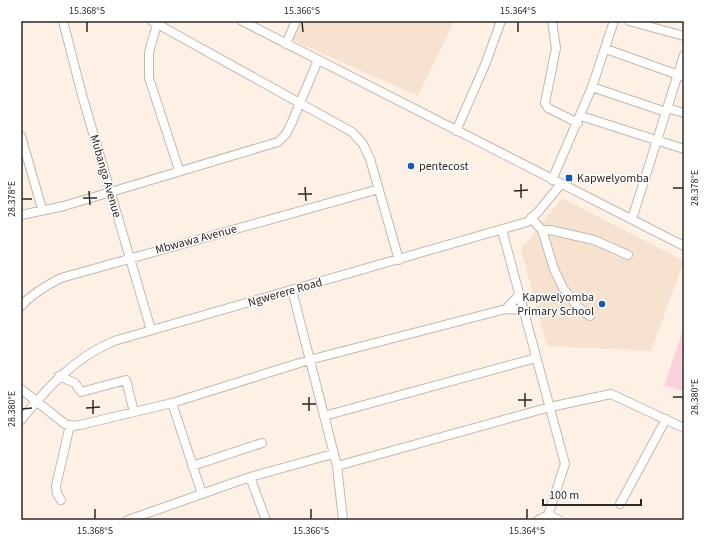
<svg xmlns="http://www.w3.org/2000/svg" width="705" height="541" viewBox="0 0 705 541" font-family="'Source Sans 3',sans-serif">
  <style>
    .built { fill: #f7e2d0 }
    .green { fill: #f8d3de }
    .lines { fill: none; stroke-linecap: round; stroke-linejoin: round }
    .minor-casing { stroke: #c5b7ab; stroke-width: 10 }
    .minor { stroke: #fff; stroke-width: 8 }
    .ticks { fill: none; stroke: #2e2823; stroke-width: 1.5 }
    .poi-dot { fill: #0d5ac4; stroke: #fff; stroke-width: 1.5 }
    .labels { text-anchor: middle; stroke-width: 3; stroke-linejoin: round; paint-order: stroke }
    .poi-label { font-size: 12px; fill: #2e2823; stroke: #fff; text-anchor: start }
    .street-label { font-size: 12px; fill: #2e2823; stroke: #fff }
    .neatline { fill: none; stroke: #2e2823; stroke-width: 1.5 }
    .ticks-label { font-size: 10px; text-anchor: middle; fill: #2e2823 }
  </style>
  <rect width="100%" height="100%" fill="#fdf1e6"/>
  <path class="built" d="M298,21H454L418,96L290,39Z
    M562,198L684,261L651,351L547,346L521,249Z"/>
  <path class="green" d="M684,327V391L664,386Z"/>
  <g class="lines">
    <g class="minor-casing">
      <path id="minor" d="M63,21L82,95L151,330
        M152,21L352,132L363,144L370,159L399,260
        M242,21L684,246
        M552,21L556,48L545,103L548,108L578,123
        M629,21L684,36
        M157,24L149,52V78L179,170
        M286,44L296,21
        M606,49L684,77
        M592,87L666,112
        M667,108L684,113
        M581,116L684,149
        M456,131L485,65L501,21
        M21,136L42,209
        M552,180L592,87L614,21
        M21,215L64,206L278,142L286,134L292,122L318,60
        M531,218L542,230L554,269L563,288L578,307L590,316
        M632,219L684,55
        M502,230L565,464L548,515L538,520
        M542,230H550L594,240L628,255
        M292,290L337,466L550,407L611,394L684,428
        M21,306C32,294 47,285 61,278L379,189
        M506,309L519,295
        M59,376L75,383L81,392L126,380L134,412
        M21,389L65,424L72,426L80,425L172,403L309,360L506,309L523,310
        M172,403L202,494
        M324,416L536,358
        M21,420C48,387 74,358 114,341L527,222L538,212L561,184
        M192,466L262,443
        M337,466L343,520
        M250,477L266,520
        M61,500L57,494L56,486L70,425
        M620,504L666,419
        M548,515L559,520
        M128,520L250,477L333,454"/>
    </g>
    <use href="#minor" class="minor"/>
  </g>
  <path class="ticks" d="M87,22V32M302,22L303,32M518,22V32M521,184V198M305,187L306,201M673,188H683M89,191L90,205M514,191L528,190M298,194H312M83,198H97M22,199H32M525,393V407M309,397V411M673,397H683M93,400V414M518,400H532M302,404H316M86,408L100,407M22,409L32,408M95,509V519M311,509V519M527,509V519"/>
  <g class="poi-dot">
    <circle cx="411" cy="166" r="4"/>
    <rect x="565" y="174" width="8" height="8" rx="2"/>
    <circle cx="602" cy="304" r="4"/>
  </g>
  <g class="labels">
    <g class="poi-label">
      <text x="419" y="170">pentecost</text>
      <text x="577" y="182">Kapwelyomba</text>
      <text x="594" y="301" text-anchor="end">Kapwelyomba<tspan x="594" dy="14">Primary School</tspan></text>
    </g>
    <g class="street-label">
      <text transform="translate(106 176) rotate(74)" y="4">Mubanga Avenue</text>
      <text transform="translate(196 239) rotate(-15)" y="4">Mbwawa Avenue</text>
      <text transform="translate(285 292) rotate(-16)" y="4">Ngwerere Road</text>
    </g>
  </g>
  <rect width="705" height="541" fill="none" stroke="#ffffff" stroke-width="44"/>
  <path d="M543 499v6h98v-6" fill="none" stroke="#2e2823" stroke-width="2"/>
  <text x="549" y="499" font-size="12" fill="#2e2823" stroke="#ffffff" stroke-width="3" paint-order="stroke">100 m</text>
  <rect x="22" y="22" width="661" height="497" class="neatline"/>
  <g class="ticks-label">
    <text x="87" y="14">15.368°S</text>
    <text x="302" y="14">15.366°S</text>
    <text x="518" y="14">15.364°S</text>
    <text transform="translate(694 188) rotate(-90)" y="4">28.378°E</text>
    <text transform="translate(11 199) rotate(-90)" y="4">28.378°E</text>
    <text transform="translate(694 397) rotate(-90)" y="4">28.380°E</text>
    <text transform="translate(11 409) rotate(-90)" y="4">28.380°E</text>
    <text x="95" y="534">15.368°S</text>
    <text x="311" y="534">15.366°S</text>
    <text x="527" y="534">15.364°S</text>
  </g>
</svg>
